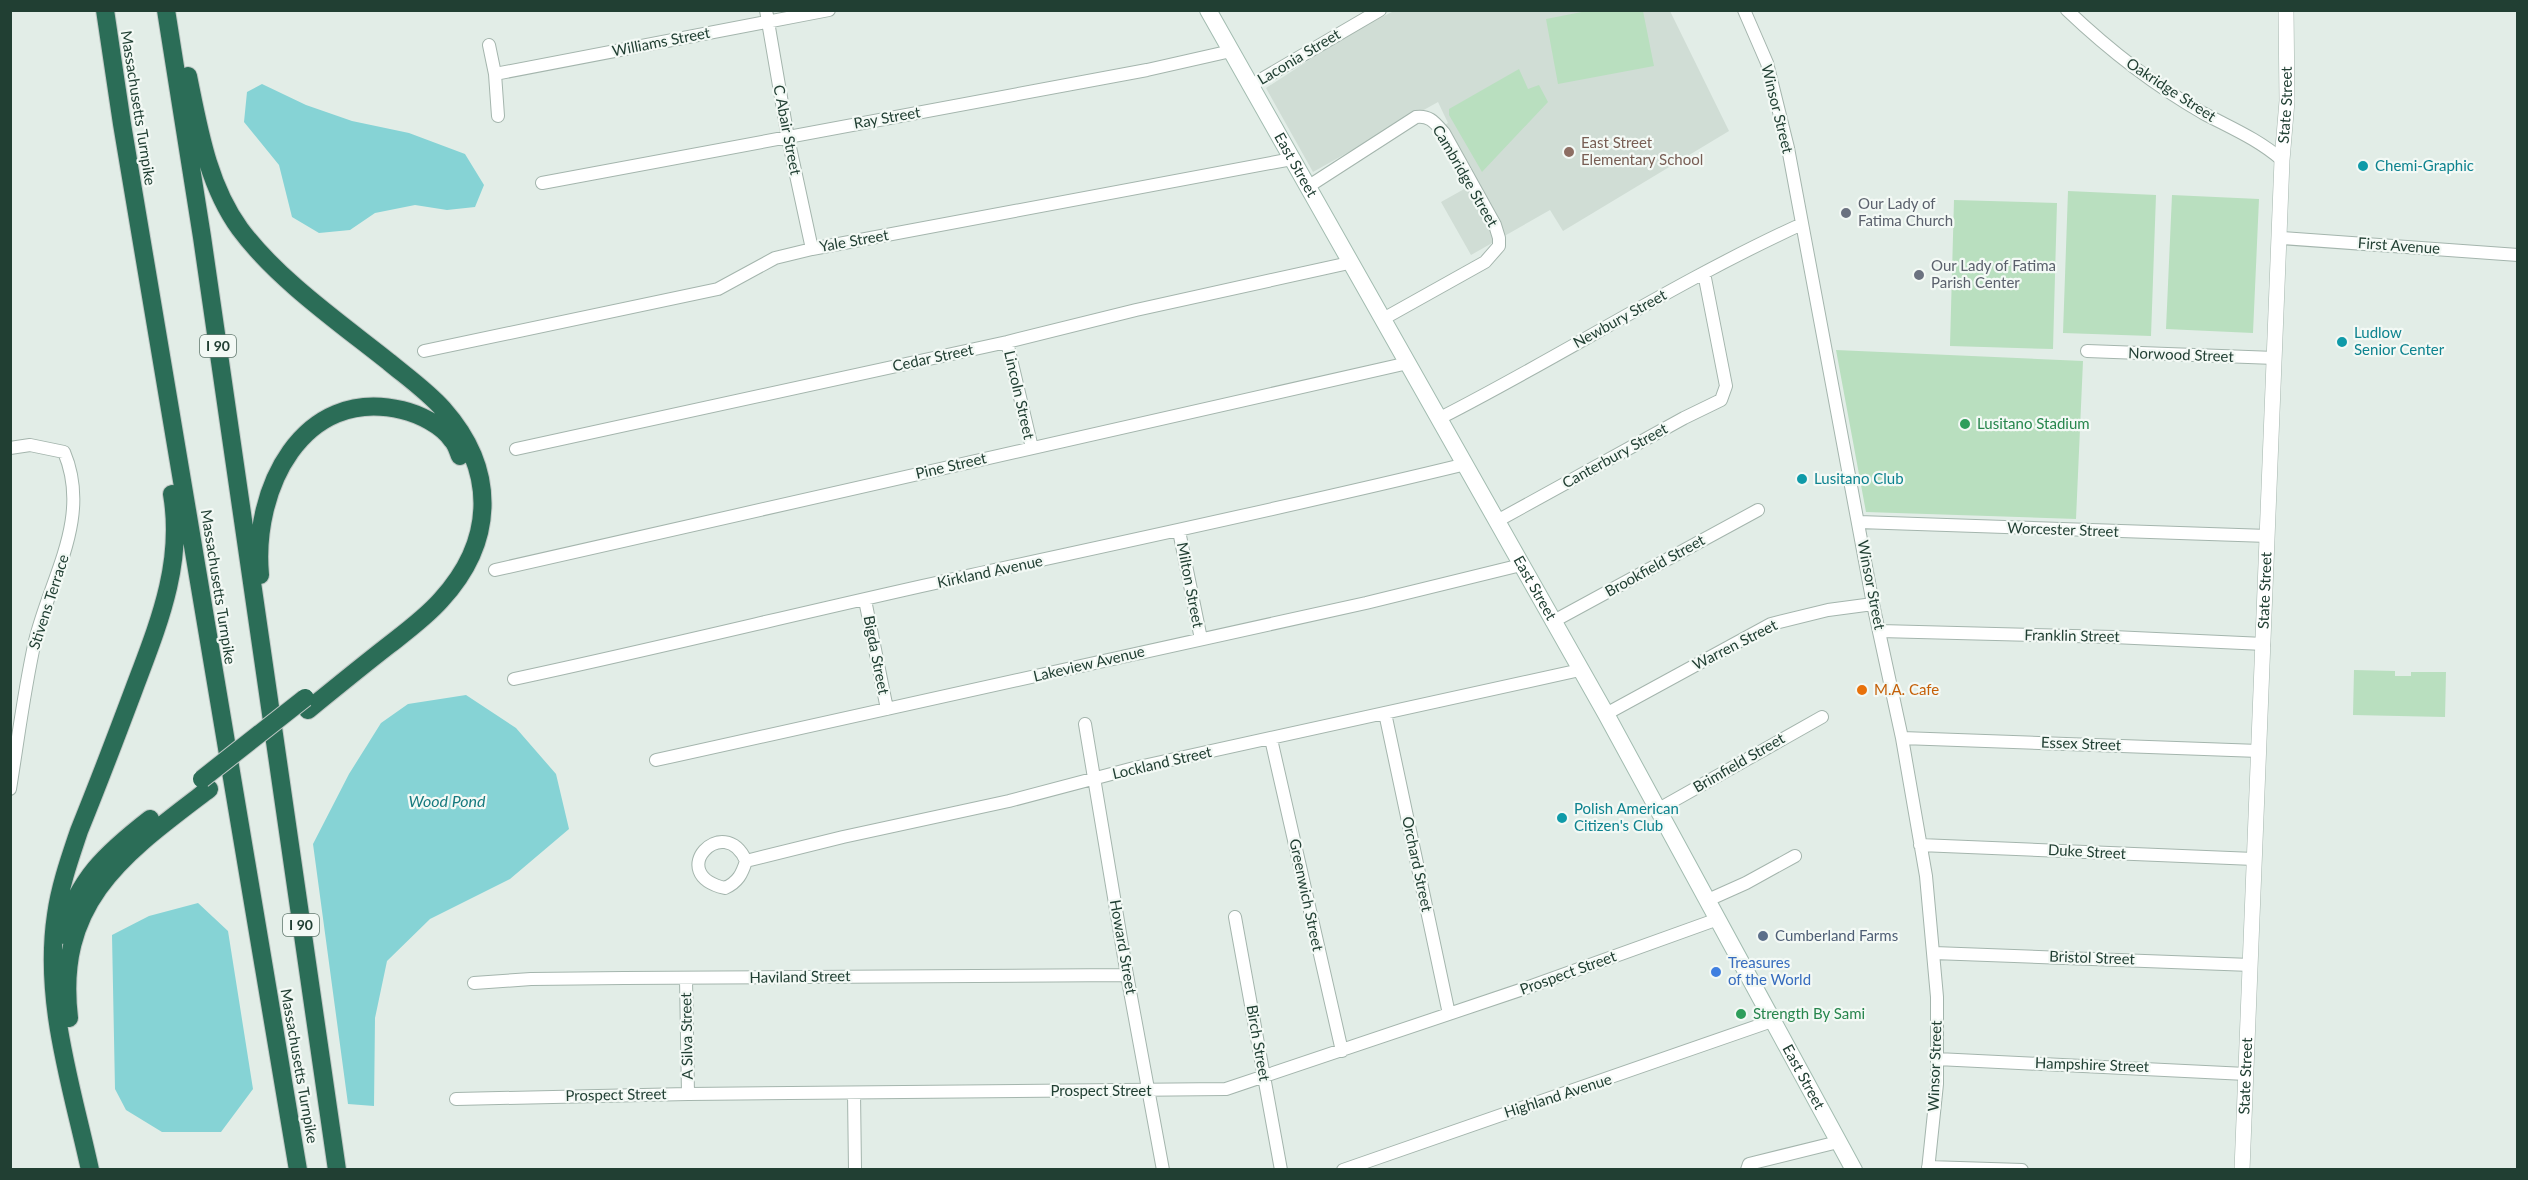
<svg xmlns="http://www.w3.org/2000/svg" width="2528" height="1180" viewBox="0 0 2528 1180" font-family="Lato,sans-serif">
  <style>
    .built { fill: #d0ddd5 }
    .green { fill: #b9dfbf }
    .water { fill: #86d3d5 }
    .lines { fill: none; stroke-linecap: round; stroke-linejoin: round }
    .minor-casing { stroke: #a4b5ad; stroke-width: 14 }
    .tertiary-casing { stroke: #a4b5ad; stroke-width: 16 }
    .secondary-casing { stroke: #a2bcb0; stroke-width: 18 }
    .motorway-casing { stroke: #c1c9c6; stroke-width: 20 }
    .minor { stroke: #fff; stroke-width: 12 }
    .tertiary { stroke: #fff; stroke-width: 15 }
    .secondary { stroke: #fff; stroke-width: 16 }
    .motorway { stroke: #2b6d57; stroke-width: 18 }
    .motorway-bridge-casing { stroke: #c1c9c6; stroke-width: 20; stroke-linecap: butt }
    .motorway-bridge { stroke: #2b6d57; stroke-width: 18 }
    .education-dot { fill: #8d6e63; stroke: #f3f9f5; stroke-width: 2 }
    .culture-dot { fill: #0f9aa8; stroke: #f3f9f5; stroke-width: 2 }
    .worship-dot { fill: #6b7280; stroke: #f3f9f5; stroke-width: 2 }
    .leisure-dot { fill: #2e9e5b; stroke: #f3f9f5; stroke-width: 2 }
    .food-dot { fill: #e8710a; stroke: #f3f9f5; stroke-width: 2 }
    .service-dot { fill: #5c6f8a; stroke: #f3f9f5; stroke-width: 2 }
    .shop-dot { fill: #3f7fe0; stroke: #f3f9f5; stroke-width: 2 }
    .labels { text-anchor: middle; stroke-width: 4.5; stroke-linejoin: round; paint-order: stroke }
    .shield { fill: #f3f9f5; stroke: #60776d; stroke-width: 1.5 }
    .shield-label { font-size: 14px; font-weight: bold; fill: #213f33 }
    .street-label { font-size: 15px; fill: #213f33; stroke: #f3f9f5 }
    .education-label { font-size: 15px; fill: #785e54; stroke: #f3f9f5; text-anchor: start }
    .culture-label { font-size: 15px; fill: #0d838f; stroke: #f3f9f5; text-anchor: start }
    .worship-label { font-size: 15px; fill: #5b616d; stroke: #f3f9f5; text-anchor: start }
    .leisure-label { font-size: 15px; fill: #27864d; stroke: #f3f9f5; text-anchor: start }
    .food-label { font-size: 15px; fill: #c56008; stroke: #f3f9f5; text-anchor: start }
    .service-label { font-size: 15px; fill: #4e5e75; stroke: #f3f9f5; text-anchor: start }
    .shop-label { font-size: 15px; fill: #366cbe; stroke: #f3f9f5; text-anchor: start }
    .water-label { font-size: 16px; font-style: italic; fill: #177a7f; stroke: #f3f9f5 }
  </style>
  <rect width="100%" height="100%" fill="#e2ede7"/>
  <path class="built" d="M1394,11H1670L1729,131L1563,231L1550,210L1471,255L1441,202L1466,188L1433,132L1448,123L1438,102L1313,172L1266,88L1352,32Z"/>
  <path class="green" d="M1592,10L1643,11L1654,66L1558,84L1546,19Z
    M1519,69L1528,89L1539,85L1548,102L1482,172L1449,115V109Z
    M2068,191L2156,195L2151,336L2063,333Z
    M2172,195L2259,199L2253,333L2166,329Z
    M1954,200L2057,203L2053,349L1950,346Z
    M1836,350L2083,361L2076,519L1866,512Z
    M2354,670L2395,671V676H2411V672H2446L2445,717L2353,715Z"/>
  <path class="water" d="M262,84L306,105L352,121L409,133L465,154L484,185L475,207L447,210L415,205L375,213L350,230L319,233L292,217L279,165L244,122L247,92Z
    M466,695L516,728L556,774L569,829L510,879L430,919L387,961L375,1018L374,1106L348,1104L313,844L349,774L381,723L408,704Z
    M198,903L228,931L253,1089L221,1132H162L126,1110L115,1089L112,935L149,916Z"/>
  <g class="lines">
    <g class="minor-casing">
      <path id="minor" d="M766,10L788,138L812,249
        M1744,10L1767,63L1788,148L1873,604L1902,738L1926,876L1937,997V1084L1928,1170
        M2067,10C2108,49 2154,85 2203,113C2231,128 2258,139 2282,160
        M489,45L495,74L498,116
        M495,74L829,10
        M1250,86L1380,10
        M542,183L1147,70L1231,51
        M1309,186L1416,117C1430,115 1435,123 1444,133L1495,225L1499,238V246L1485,262L1383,319
        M2281,238L2518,255
        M1007,342L1032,448
        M424,351L718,289L775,258L812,249L1292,159
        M2087,351L2275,358
        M1440,418C1562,356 1677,281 1802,224
        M10,448L30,445L64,452C92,518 50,578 35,641C24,690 18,740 10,789
        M516,449L1007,342L1136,310L1349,263
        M1497,521L1684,418L1721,400L1726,386L1704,273
        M1859,522L2268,536
        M1179,531L1201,639
        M495,570L1408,363
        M865,600L887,709
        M1552,622L1758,510
        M1880,631L2113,637L2264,644
        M514,679C659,648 804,612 949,580C1122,542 1294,506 1466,464
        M1385,713L1449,1014
        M1606,714L1771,624L1828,610L1873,604
        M1085,724L1127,975L1163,1170
        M1902,738L2259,751
        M1271,739L1342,1051
        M656,760L1366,603L1521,565
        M1657,810L1822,717
        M1920,845L2254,859
        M746,861C742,874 738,882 725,888C664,874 724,811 746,861L843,837L1009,801L1134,768L1580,670
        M1708,900L1746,883L1795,856
        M1235,917L1281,1170
        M1934,953L2251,965
        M686,979L688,1094
        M474,983L531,979L624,978L1127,975
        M1937,1059L2246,1074
        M854,1093L855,1170
        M456,1099L688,1094L1226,1089L1529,987L1718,919
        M1928,1167L2022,1170
        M1343,1170L1772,1021
        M1747,1170L1749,1164L1757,1162L1838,1142"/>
    </g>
    <g class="tertiary-casing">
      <g id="tertiary">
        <path id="s1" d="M2242,1170L2282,160L2287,101L2286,10"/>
      </g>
    </g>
    <g class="secondary-casing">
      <g id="secondary">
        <path id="s2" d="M1208,10L1606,714L1854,1170"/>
      </g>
    </g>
    <g class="motorway-casing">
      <path id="motorway" d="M105,10L122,124L298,1170
        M166,10L202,237L337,1170
        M188,76C199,130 208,185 240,229C277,279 340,323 389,362C407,377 427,391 443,409C497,470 495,541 441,600C426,617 407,631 389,645C362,666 335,688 308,710
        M260,575C252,490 302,386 402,410C419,414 442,425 452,440C456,444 458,451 460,456
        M61,935C79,878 105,854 150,819
        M69,1018C55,900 125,853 209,789
        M90,1170C72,1087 43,1001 56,915C60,886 70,858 79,831C98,784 116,737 134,689C158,625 184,564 172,494"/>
    </g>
    <use href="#minor" class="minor"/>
    <use href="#tertiary" class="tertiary"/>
    <use href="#secondary" class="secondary"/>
    <use href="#motorway" class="motorway"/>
    <g class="motorway-bridge-casing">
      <path id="motorway-bridge" d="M202,779L305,698"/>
    </g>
    <use href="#motorway-bridge" class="motorway-bridge"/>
  </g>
  <circle class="education-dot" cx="1569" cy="152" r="6"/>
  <g class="culture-dot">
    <circle cx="2363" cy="166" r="6"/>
    <circle cx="2342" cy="342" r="6"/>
    <circle cx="1802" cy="479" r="6"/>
    <circle cx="1562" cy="818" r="6"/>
  </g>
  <g class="worship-dot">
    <circle cx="1846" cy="213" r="6"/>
    <circle cx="1919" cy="275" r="6"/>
  </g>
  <g class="leisure-dot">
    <circle cx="1965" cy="424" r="6"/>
    <circle cx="1741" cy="1014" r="6"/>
  </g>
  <circle class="food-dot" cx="1862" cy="690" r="6"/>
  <circle class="service-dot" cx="1763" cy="936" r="6"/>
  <circle class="shop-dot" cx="1716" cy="972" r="6"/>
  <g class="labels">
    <g class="shield">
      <rect x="200" y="335" width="36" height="22" rx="4.5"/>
      <rect x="283" y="914" width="36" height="22" rx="4.5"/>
    </g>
    <g class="shield-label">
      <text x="218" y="351">I 90</text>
      <text x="301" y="930">I 90</text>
    </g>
    <g class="street-label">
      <text transform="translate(661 42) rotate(-11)" y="5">Williams Street</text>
      <text transform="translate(1299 57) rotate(-31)" y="5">Laconia Street</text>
      <text transform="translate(2171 90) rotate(33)" y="5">Oakridge Street</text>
      <text dy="5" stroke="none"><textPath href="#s1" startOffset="1066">State Street</textPath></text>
      <text transform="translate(138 108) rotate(81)" y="5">Massachusetts Turnpike</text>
      <text transform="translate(1777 109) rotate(76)" y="5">Winsor Street</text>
      <text transform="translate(887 118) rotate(-10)" y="5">Ray Street</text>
      <text transform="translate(787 130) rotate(79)" y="5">C Abair Street</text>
      <text dy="5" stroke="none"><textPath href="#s2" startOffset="178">East Street</textPath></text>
      <text transform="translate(1465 176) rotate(60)" y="5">Cambridge Street</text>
      <text transform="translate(854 241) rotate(-10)" y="5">Yale Street</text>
      <text transform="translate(2399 246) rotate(4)" y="5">First Avenue</text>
      <text transform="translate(1620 319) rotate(-29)" y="5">Newbury Street</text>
      <text transform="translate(2181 355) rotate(2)" y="5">Norwood Street</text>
      <text transform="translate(933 358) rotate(-12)" y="5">Cedar Street</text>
      <text transform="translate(1019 395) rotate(77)" y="5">Lincoln Street</text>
      <text transform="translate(1615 456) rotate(-29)" y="5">Canterbury Street</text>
      <text transform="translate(951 466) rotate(-13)" y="5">Pine Street</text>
      <text transform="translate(2063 530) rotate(2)" y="5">Worcester Street</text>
      <text transform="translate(1655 566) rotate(-29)" y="5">Brookfield Street</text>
      <text transform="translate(990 572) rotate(-12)" y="5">Kirkland Avenue</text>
      <text transform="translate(1190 585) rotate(79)" y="5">Milton Street</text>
      <text transform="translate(1871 585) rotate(79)" y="5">Winsor Street</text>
      <text transform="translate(218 587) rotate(81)" y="5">Massachusetts Turnpike</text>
      <text dy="5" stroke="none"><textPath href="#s2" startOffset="664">East Street</textPath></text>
      <text dy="5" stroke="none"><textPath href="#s1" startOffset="580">State Street</textPath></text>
      <text transform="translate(49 602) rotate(-72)" y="5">Stivens Terrace</text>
      <text transform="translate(2072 636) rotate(1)" y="5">Franklin Street</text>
      <text transform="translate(1735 645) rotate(-27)" y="5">Warren Street</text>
      <text transform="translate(876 655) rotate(79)" y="5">Bigda Street</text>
      <text transform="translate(1089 664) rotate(-13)" y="5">Lakeview Avenue</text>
      <text transform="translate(2081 744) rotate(2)" y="5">Essex Street</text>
      <text transform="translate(1162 763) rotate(-13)" y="5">Lockland Street</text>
      <text transform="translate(1739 763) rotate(-30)" y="5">Brimfield Street</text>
      <text transform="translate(2087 852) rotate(3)" y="5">Duke Street</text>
      <text transform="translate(1417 864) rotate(78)" y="5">Orchard Street</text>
      <text transform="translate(1306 895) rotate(78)" y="5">Greenwich Street</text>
      <text transform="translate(1123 947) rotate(80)" y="5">Howard Street</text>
      <text transform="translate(2092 958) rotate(2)" y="5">Bristol Street</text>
      <text transform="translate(1568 973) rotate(-20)" y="5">Prospect Street</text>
      <text transform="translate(800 977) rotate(-1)" y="5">Haviland Street</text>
      <text transform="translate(687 1036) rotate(-91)" y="5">A Silva Street</text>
      <text transform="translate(1258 1043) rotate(80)" y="5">Birch Street</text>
      <text transform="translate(2092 1065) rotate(2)" y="5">Hampshire Street</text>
      <text transform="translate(299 1066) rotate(80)" y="5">Massachusetts Turnpike</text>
      <text transform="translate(1935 1066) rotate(-88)" y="5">Winsor Street</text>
      <text dy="5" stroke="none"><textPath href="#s1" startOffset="94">State Street</textPath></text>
      <text dy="5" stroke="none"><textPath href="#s2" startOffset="1222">East Street</textPath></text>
      <text x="1101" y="1096">Prospect Street</text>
      <text transform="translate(616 1095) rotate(-1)" y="5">Prospect Street</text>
      <text transform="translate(1558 1096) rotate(-18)" y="5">Highland Avenue</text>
    </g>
    <g class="education-label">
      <text x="1581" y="148">East Street<tspan x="1581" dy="17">Elementary School</tspan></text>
    </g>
    <g class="culture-label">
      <text x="2375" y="171">Chemi-Graphic</text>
      <text x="2354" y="338">Ludlow<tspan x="2354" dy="17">Senior Center</tspan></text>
      <text x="1814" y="484">Lusitano Club</text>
      <text x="1574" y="814">Polish American<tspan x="1574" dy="17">Citizen's Club</tspan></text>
    </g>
    <g class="worship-label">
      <text x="1858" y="209">Our Lady of<tspan x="1858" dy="17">Fatima Church</tspan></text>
      <text x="1931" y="271">Our Lady of Fatima<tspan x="1931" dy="17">Parish Center</tspan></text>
    </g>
    <g class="leisure-label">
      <text x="1977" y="429">Lusitano Stadium</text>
      <text x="1753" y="1019">Strength By Sami</text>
    </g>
    <g class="food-label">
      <text x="1874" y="695">M.A. Cafe</text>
    </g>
    <g class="service-label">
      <text x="1775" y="941">Cumberland Farms</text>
    </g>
    <g class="shop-label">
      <text x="1728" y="968">Treasures<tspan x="1728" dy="17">of the World</tspan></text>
    </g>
    <g class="water-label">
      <text x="447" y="807">Wood Pond</text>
    </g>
  </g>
  <rect width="2528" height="1180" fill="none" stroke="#213f33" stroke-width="24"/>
</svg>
